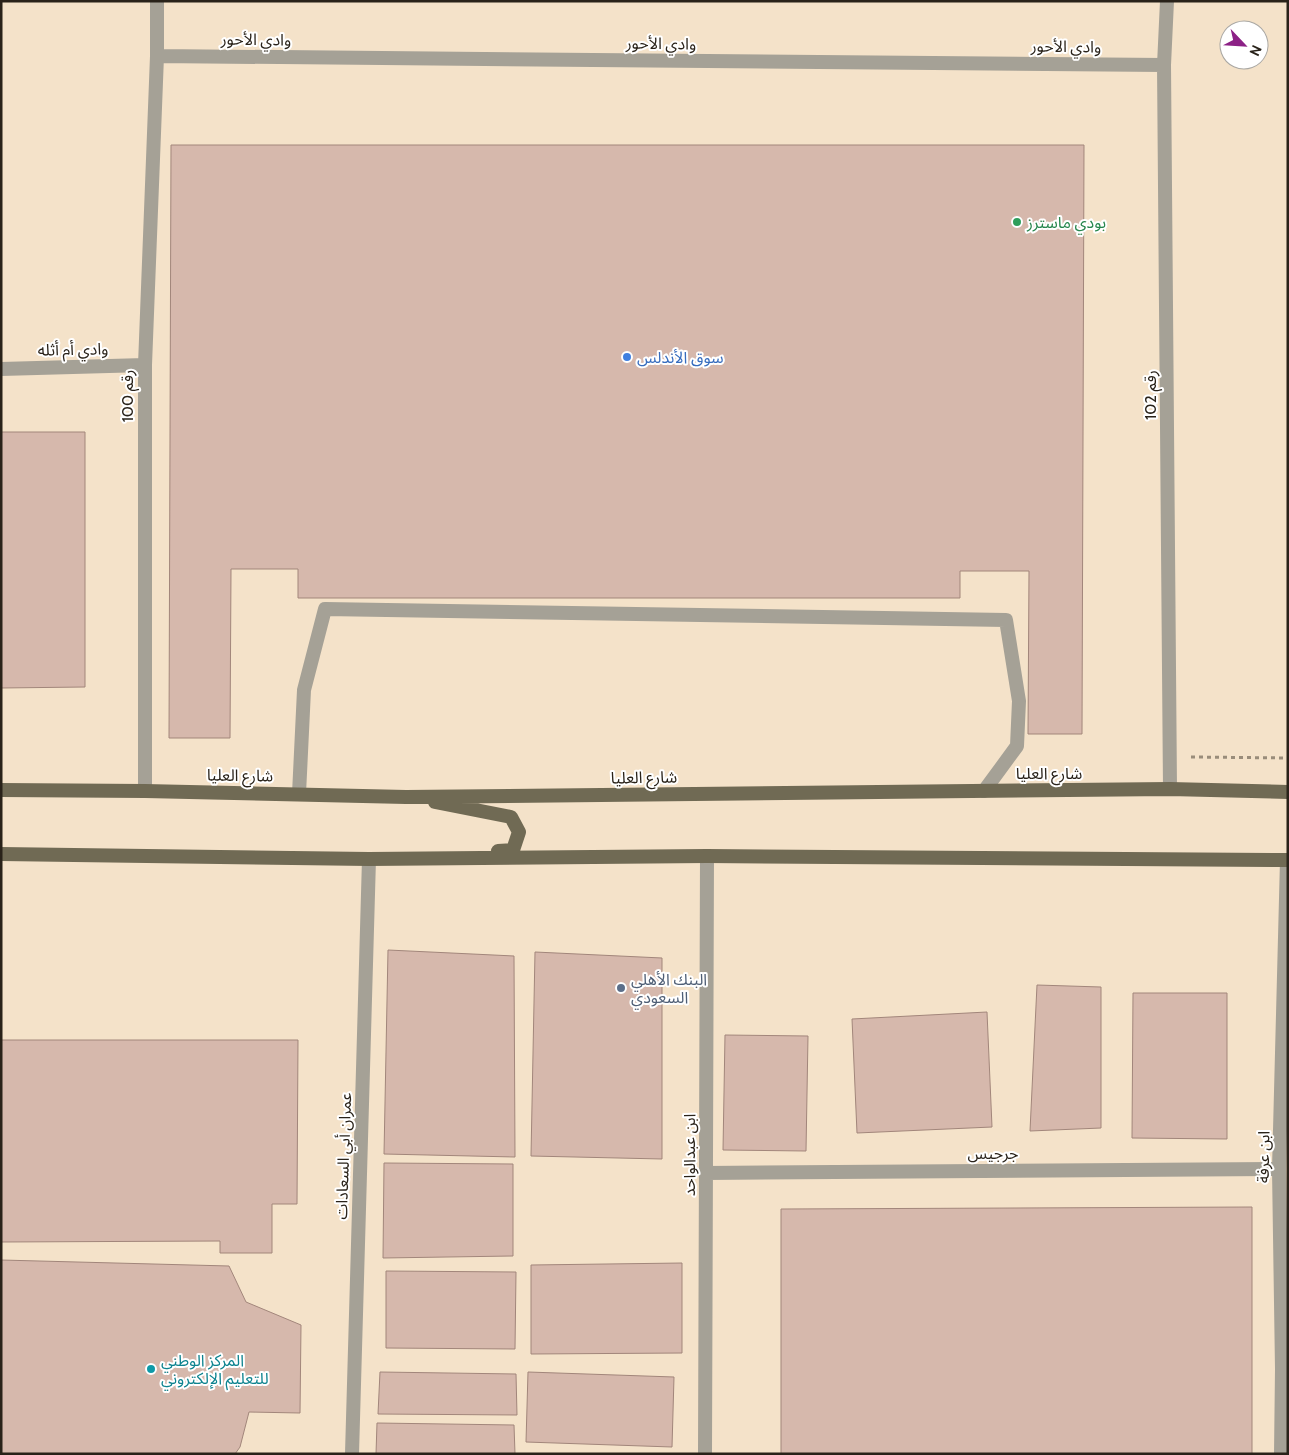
<svg xmlns="http://www.w3.org/2000/svg" width="1289" height="1455" viewBox="0 0 1289 1455" font-family="Cabin,'Noto Sans Arabic',sans-serif">
  <style>
    .building { fill: #d6b8ac; stroke: #a2867b }
    .lines { fill: none; stroke-linecap: round; stroke-linejoin: round }
    .path { stroke: #998c7a; stroke-width: 3; stroke-dasharray: 4 4; stroke-linecap: butt }
    .service { stroke: #a5a196; stroke-width: 14 }
    .minor { stroke: #a5a196; stroke-width: 14 }
    .primary { stroke: #706a54; stroke-width: 14 }
    .leisure-dot { fill: #2e9e5b; stroke: #fff; stroke-width: 2 }
    .shop-dot { fill: #3f7fe0; stroke: #fff; stroke-width: 2 }
    .service-dot { fill: #5c6f8a; stroke: #fff; stroke-width: 2 }
    .culture-dot { fill: #0f9aa8; stroke: #fff; stroke-width: 2 }
    .labels { text-anchor: middle; stroke-width: 4; stroke-linejoin: round; paint-order: stroke }
    .street-label { font-size: 16px; fill: #292219; stroke: #fff }
    .leisure-label { font-size: 16px; fill: #27864d; stroke: #fff; text-anchor: start }
    .shop-label { font-size: 16px; fill: #366cbe; stroke: #fff; text-anchor: start }
    .service-label { font-size: 16px; fill: #4e5e75; stroke: #fff; text-anchor: start }
    .culture-label { font-size: 16px; fill: #0d838f; stroke: #fff; text-anchor: start }
  </style>
  <rect width="100%" height="100%" fill="#f4e2c9"/>
  <path class="building" d="M171,145H1084L1082,734H1028L1029,571H960V598H298V569H231L230,738H169Z
    M1,432H85V687L1,688Z
    M388,950L514,956L515,1157L384,1154Z
    M535,952L662,958V1159L531,1156Z
    M1037,985L1101,987V1128L1030,1131Z
    M1133,993H1227V1139L1132,1138Z
    M987,1012L992,1127L857,1133L852,1019Z
    M725,1035L808,1036L806,1151L723,1150Z
    M1,1040H298L297,1204H272V1253H220V1241L1,1242Z
    M384,1163L513,1164V1256L383,1258Z
    M1252,1207V1454H781V1209Z
    M1,1260L229,1266L246,1302L301,1325L300,1413L249,1412L240,1447L235,1454H1Z
    M682,1263V1353L531,1354V1265Z
    M386,1271L516,1272L515,1349L386,1348Z
    M380,1372L516,1374L517,1415L378,1414Z
    M528,1372L674,1377L672,1447L526,1442Z
    M377,1423L514,1425L515,1454H376Z"/>
  <g class="lines">
    <path class="path" d="M1191,757L1288,758"/>
    <path class="service" d="M299,794L304,690L325,609L1006,620L1019,701L1017,746L984,791"/>
    <path class="minor" d="M1167,1L1164,65L1170,789
      M157,56L1164,65
      M1,369L145,365
      M145,791V365L157,56V1
      M706,1173L1279,1169
      M352,1454L369,859
      M705,1454L707,856
      M1281,1454L1282,1369L1279,1169L1287,860"/>
    <path class="primary" d="M1,790L145,791L406,797L1170,789L1288,792
      M435,802L511,817L519,832L513,850L498,851
      M1,854L369,859L707,856L1288,860"/>
  </g>
  <circle class="leisure-dot" cx="1017" cy="222" r="5"/>
  <circle class="shop-dot" cx="627" cy="357" r="5"/>
  <circle class="service-dot" cx="621" cy="988" r="5"/>
  <circle class="culture-dot" cx="151" cy="1369" r="5"/>
  <g class="labels">
    <g class="street-label">
      <text transform="translate(256 39) rotate(1)" y="6">وادي الأحور</text>
      <text transform="translate(661 43) rotate(1)" y="6">وادي الأحور</text>
      <text transform="translate(1066 46) rotate(1)" y="6">وادي الأحور</text>
      <text transform="translate(73 349) rotate(-1)" y="6">وادي أم أثله</text>
      <text transform="translate(1150 395) rotate(-90)" y="6">رقم 102</text>
      <text transform="translate(127 396) rotate(-90)" y="6">رقم 100</text>
      <text x="1049" y="779">شارع العليا</text>
      <text transform="translate(240 775) rotate(1)" y="6">شارع العليا</text>
      <text transform="translate(644 777) rotate(-1)" y="6">شارع العليا</text>
      <text x="993" y="1159">جرجيس</text>
      <text transform="translate(689 1155) rotate(-90)" y="6">ابن عبدالواحد</text>
      <text transform="translate(343 1156) rotate(-88)" y="6">عمران أبي السعادات</text>
      <text transform="translate(1263 1157) rotate(-89)" y="6">ابن عرفة</text>
    </g>
    <g class="leisure-label">
      <text x="1027" y="228">بودي ماسترز</text>
    </g>
    <g class="shop-label">
      <text x="637" y="363">سوق الأندلس</text>
    </g>
    <g class="service-label">
      <text x="631" y="985">البنك الأهلي<tspan x="631" dy="18">السعودي</tspan></text>
    </g>
    <g class="culture-label">
      <text x="161" y="1366">المركز الوطني<tspan x="161" dy="18">للتعليم الإلكتروني</tspan></text>
    </g>
  </g>
  <rect width="1289" height="1455" fill="none" stroke="#292219" stroke-width="5"/>
  <g transform="translate(1244 45) rotate(115)"><circle r="24" fill="#ffffff" stroke="#a9a7a3"/>
  <path d="M0-4L9 19L0 12L-9 19Z" fill="#8c2186"/>
  <text y="-8" font-size="14" font-weight="bold" text-anchor="middle" fill="#292219">N</text>
  </g>
</svg>
